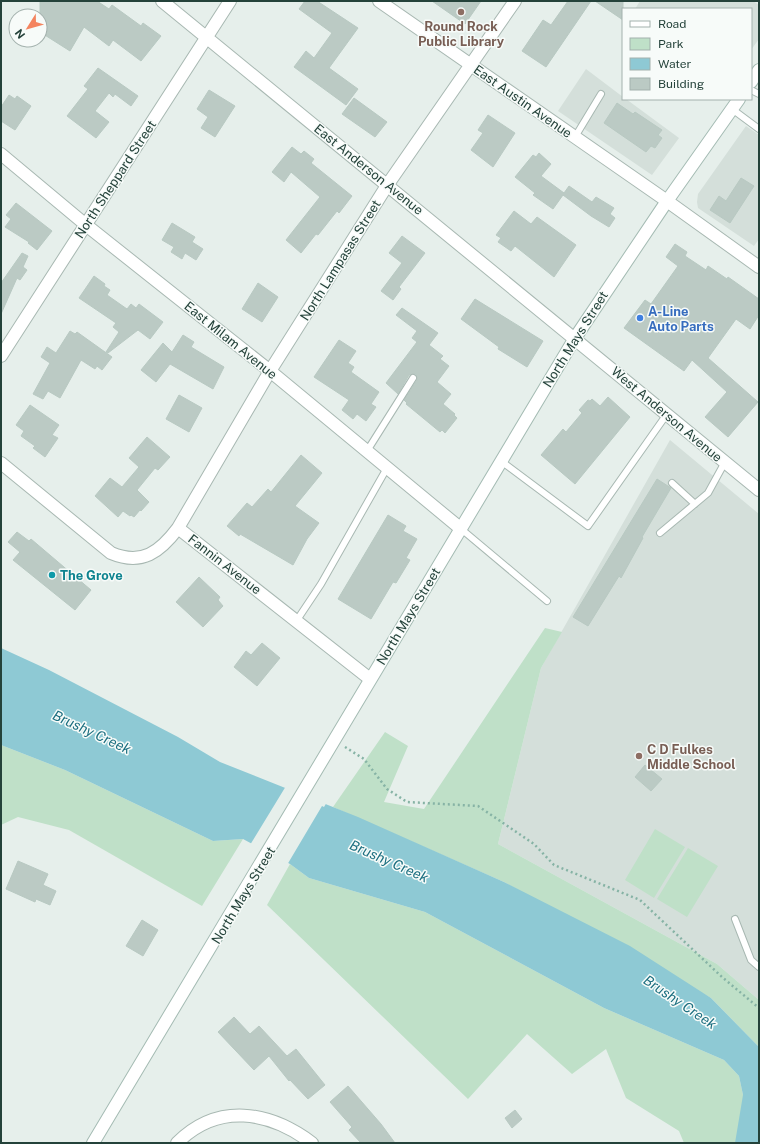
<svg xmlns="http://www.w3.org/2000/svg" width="760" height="1144" viewBox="0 0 760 1144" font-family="'Public Sans',sans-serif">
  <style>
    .built { fill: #d4dfda }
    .green { fill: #bfe0c8 }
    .water { fill: #8ec9d4 }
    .pier { fill: #e6efeb }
    .building { fill: #bbcac4; stroke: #b8c9c2 }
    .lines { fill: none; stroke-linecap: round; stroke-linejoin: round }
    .service-casing { stroke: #a8b8b2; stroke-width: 8 }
    .minor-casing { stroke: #a8b8b2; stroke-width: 14 }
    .secondary-casing { stroke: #a4bbb3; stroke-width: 14 }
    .path { stroke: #86b3a5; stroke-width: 2.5; stroke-dasharray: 2 3; stroke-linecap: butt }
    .service { stroke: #fff; stroke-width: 6 }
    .minor { stroke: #fff; stroke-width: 12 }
    .secondary { stroke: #fff; stroke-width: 12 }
    .education-dot { fill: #8d6e63; stroke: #f7fbf9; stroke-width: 1.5 }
    .shop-dot { fill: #3f7fe0; stroke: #f7fbf9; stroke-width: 1.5 }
    .culture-dot { fill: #0f9aa8; stroke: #f7fbf9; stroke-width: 1.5 }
    .labels { text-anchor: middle; stroke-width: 3; stroke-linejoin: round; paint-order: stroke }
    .education-label { font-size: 13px; font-weight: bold; fill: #785e54; stroke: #f7fbf9 }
    .street-label { font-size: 13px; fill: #24423a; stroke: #f7fbf9 }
    .shop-label { font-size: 13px; font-weight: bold; fill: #366cbe; stroke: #f7fbf9; text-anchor: start }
    .culture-label { font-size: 13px; font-weight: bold; fill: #0d838f; stroke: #f7fbf9; text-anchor: start }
    .water-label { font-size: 14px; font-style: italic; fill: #1c6f80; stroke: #f7fbf9 }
  </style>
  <rect width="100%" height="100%" fill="#e6efeb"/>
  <path class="built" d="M640,1H753L759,5V39L751,50V9H635Z
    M586,69L623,97V99H626L679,138L652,175L558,111Z
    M746,126L759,135V239L754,246L698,208L697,202L698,194Z
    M670,440L759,514V1000L717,964L498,844L541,668Z"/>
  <path class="green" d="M545,628L562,632L541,668L498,844L717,964L759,1000V1047L711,998L504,882L333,807L385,732L408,746L384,802L424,809Z
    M1,745L65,770L213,841L243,839L202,906L69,830L18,817L1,825Z
    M655,829L685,847L654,898L625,880Z
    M688,848L718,866L687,917L657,899Z
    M290,864L309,878L425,912L604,1008L724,1060L739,1076L743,1095L759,1143H684L679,1131L626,1098L606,1049L572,1074L527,1034L468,1099L267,905Z"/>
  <path class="water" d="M1,648L49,670L178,737L220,762L358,817L504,882L630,946L711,998L759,1047V1143H735L743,1095L739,1076L724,1060L604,1008L425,912L309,878L290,864L243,839L213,841L65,770L1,745Z"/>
  <path class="pier" d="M286,786L327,802L324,807L322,806L287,865L250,845Z"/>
  <path class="building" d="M40,1H97L109,9L112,5L141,26L143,23L161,36L141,61L113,40L109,46L84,27L70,51L40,32Z
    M305,1H317L358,28L329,68L358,89L346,105L294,67L306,51L314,58L332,33L299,9Z
    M432,1H481L465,24Z
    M568,1H591L546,67L522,51L543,20L551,25Z
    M595,1H623V20Z
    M98,68L138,96L131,106L115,94L113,97L109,93L95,111L109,122L96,138L67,116L88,89L84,86Z
    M209,90L235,106L215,137L201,128L208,117L197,109Z
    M9,95L15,99L17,96L31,106L15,130L1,121V107Z
    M354,98L387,122L375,137L342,114Z
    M617,103L633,114L635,112L662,130L658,135L662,138L655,148L651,146L646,152L604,123Z
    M488,115L515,133L493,167L471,150L483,133L478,130Z
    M292,147L301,154L304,151L314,159L311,163L352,196L339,213L337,211L318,235L316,234L301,253L286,240L320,197L291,172L284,182L272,172Z
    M539,153L551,164L541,176L564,193L569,186L592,202L596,197L614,208L610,214L615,218L609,227L591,216L563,195L553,209L533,195L535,193L515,177L533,155L536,157Z
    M741,178L754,186L730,223L710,210L719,196L726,201Z
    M16,203L52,231L37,250L28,243L29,242L5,227L11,219L6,215Z
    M514,211L531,224L537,217L576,245L554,277L515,246L511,251L498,242L501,238L496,235Z
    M172,223L195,237L192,242L203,249L196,260L185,253L182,259L171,252L174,247L162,240Z
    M402,236L425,253L399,287L401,289L393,300L381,291L402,263L389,253Z
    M675,244L687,252L685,256L706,270L708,266L727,279L728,277L759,299V315L750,329L736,319L708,358L758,402L728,437L705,417L727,392L692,360L684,371L624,328L645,300L651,304L678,266L666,257Z
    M22,253L28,256L23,267L27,270L20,280L17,278L1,314V283Z
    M94,276L105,284L104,286L110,290L107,295L127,309L131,304L136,308L139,304L163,322L150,339L138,330L108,353L106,352L119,332L113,327L116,323L79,298Z
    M258,283L278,297L262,322L242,309Z
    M475,299L543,341L527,367L498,349L499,347L461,319Z
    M402,308L438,333L429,345L443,356L440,359L449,366L437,382L451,394L443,404L455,414L454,415L457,418L445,433L442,430L440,432L406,404L407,403L404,400L417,380L416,374L409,375L398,394L386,383L417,342L412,338L417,331L396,315Z
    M70,331L75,334L77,332L112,357L102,370L97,366L95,369L81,360L60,398L48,391L43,399L33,394L50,363L41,357L47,347L56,353Z
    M183,335L194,342L191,347L224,367L213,389L170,364L156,382L141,370L163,343L172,352Z
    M339,340L356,351L348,363L354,367L351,372L379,392L371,404L376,407L366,421L357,414L353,419L342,410L349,400L314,377Z
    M179,395L202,408L189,432L166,419Z
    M608,397L630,417L575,484L541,455L563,429L566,432L582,413L579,410L588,400L590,401L592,399L600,406Z
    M30,405L59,425L52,435L58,438L45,457L33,448L35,446L21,436L24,431L16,425Z
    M147,437L170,457L158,470L155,468L137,490L149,502L141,511L140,510L134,517L131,515L130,516L123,511L118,517L95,496L110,478L122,487L139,467L129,458Z
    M301,455L322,473L295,506L319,523L307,539L293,565L240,534L239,536L227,526L247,503L252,507L268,489L271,492Z
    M657,479L671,488L642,537L643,538L621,578L619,576L588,626L573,617Z
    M388,515L406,526L403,531L417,539L406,558L410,560L396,583L393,582L371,619L338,599Z
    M17,532L29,541L31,539L91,590L75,610L13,560L20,552L8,542Z
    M199,577L220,597L218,600L223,606L203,627L176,602Z
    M262,643L280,658L257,686L234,667L246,651L251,655Z
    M645,765L662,779L651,791L635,777Z
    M18,861L48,874L43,885L56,891L50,905L36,899L35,902L6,889Z
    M142,920L158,930L143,956L126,946Z
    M234,1017L250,1034L259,1026L287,1056L296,1049L325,1085L308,1099L290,1080L289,1081L269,1056L254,1070L218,1032Z
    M348,1086L381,1124L395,1143H361L349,1130L352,1127L330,1102Z
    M515,1110L522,1119L512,1128L505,1118Z"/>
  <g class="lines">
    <g class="service-casing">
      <path id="service" d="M751,90L759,94
        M732,109L759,129
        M575,137L601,94
        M367,451L413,378
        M501,461L588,526L667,414
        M672,483L695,504
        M460,528L547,601
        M660,533L708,493L725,462
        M297,620L321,584L387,468
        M735,919L751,960L759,967"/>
    </g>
    <g class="minor-casing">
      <path id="minor" d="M162,1L759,490
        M379,1L667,201L759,267
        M1,154L86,225L270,371L460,528
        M1,356L230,1
        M1,463L111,553C142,566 160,552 178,528L270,371L388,184L515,1
        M178,528L370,679
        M177,1143C218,1102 269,1111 312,1143"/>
    </g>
    <g class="secondary-casing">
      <path id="secondary" d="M751,82L759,70
        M93,1143L575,338L667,201L739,99"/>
    </g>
    <path class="path" d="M345,747L364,759L387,789L407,802L478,806L534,844L554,865L640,900L722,977L759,1008"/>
    <use href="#service" class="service"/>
    <use href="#minor" class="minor"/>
    <use href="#secondary" class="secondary"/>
  </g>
  <g class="education-dot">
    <circle cx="461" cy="12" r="4"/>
    <circle cx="639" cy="756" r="4"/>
  </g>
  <circle class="shop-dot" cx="640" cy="318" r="4"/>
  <circle class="culture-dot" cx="52" cy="575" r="4"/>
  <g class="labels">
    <g class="education-label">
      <text x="461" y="31">Round Rock<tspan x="461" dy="15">Public Library</tspan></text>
      <text x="647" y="754" text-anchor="start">C D Fulkes<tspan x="647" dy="15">Middle School</tspan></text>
    </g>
    <g class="street-label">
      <text transform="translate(523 101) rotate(35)" y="5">East Austin Avenue</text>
      <text transform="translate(369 169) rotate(39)" y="5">East Anderson Avenue</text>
      <text transform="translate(115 179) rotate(-57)" y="5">North Sheppard Street</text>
      <text transform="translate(340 260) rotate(-58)" y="5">North Lampasas Street</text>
      <text transform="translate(575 339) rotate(-58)" y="5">North Mays Street</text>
      <text transform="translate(231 340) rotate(39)" y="5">East Milam Avenue</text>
      <text transform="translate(667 414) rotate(40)" y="5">West Anderson Avenue</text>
      <text transform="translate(225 564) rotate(38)" y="5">Fannin Avenue</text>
      <text transform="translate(408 616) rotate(-59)" y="5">North Mays Street</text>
      <text transform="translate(243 895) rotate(-59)" y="5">North Mays Street</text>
    </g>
    <g class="shop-label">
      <text x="648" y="316">A-Line<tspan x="648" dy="15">Auto Parts</tspan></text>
    </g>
    <g class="culture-label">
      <text x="60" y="580">The Grove</text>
    </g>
    <g class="water-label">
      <text transform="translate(92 732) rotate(25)" y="5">Brushy Creek</text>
      <text transform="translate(389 861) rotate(24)" y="5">Brushy Creek</text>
      <text transform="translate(680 1002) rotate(34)" y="5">Brushy Creek</text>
    </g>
  </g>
  <rect width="760" height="1144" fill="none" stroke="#24423a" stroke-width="4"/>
  <rect x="622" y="8" width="130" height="92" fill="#f7fbf9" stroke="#a3b1ad"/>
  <rect x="630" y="21" width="20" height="6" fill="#ffffff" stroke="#a3b1ad"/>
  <text x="658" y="28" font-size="12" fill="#24423a">Road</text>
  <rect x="630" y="38" width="20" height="12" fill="#bfe0c8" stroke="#a3b1ad"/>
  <text x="658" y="48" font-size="12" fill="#24423a">Park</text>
  <rect x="630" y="58" width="20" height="12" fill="#8ec9d4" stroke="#a3b1ad"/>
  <text x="658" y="68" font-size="12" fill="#24423a">Water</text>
  <rect x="630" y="78" width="20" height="12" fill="#bbcac4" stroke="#a3b1ad"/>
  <text x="658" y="88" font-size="12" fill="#24423a">Building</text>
  <g transform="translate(28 28) rotate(233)"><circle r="19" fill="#f7fbf9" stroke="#a3b1ad"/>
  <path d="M0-3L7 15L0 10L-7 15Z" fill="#f4845f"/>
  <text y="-6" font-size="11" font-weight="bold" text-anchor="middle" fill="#24423a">N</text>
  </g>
</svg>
